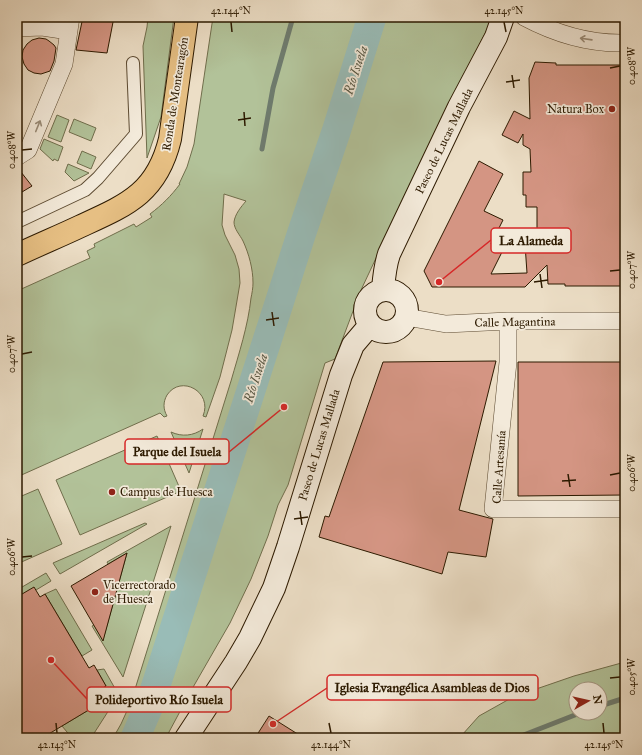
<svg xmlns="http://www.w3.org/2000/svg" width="642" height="755" viewBox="0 0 642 755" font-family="'IM FELL Great Primer',serif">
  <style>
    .green { fill: #b2c299; stroke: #706e4c; fill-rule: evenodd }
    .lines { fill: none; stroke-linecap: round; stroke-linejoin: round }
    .stream { stroke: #6e7b6e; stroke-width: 5 }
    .river { stroke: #99bcb7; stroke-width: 29 }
    .building { fill: #d49583; stroke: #2d1a00 }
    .pedestrian-casing { stroke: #5d4b32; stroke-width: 14 }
    .minor-casing { stroke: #5d4b32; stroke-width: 18 }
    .secondary-casing { stroke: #2d1a00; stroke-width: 24 }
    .primary-casing { stroke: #2d1a00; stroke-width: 24 }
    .pedestrian { stroke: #f3eada; stroke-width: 12 }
    .minor { stroke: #f3eada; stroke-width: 17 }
    .secondary { stroke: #f3eada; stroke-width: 22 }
    .primary { stroke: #e6bf83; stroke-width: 22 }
    .oneway { stroke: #9a8c78 }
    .ticks { fill: none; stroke: #2d1a00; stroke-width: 1.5 }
    .poi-dot { fill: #8f2418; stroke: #f3eada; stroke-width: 1.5 }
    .labels { text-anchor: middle; stroke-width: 3.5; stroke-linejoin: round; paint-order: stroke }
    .street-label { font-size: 12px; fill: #2d1a00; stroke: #f3eada }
    .poi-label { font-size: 12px; fill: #2d1a00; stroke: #f3eada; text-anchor: start }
    .water-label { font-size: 13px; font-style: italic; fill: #535340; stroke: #f3eada }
    .leader { fill: none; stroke: #d62828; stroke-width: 1.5 }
    .callout-dot { fill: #d62828; stroke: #f3eada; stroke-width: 1.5 }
    .callout { fill: #f3eada; stroke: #d62828; stroke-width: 1.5 }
    .callout-label { font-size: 13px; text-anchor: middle; font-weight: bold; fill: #2d1a00 }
    .neatline { fill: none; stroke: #2d1a00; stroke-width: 1.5 }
    .ticks-label { font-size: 10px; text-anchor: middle; fill: #2d1a00 }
  </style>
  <rect width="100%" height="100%" fill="#ecdec6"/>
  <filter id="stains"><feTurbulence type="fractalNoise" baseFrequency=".005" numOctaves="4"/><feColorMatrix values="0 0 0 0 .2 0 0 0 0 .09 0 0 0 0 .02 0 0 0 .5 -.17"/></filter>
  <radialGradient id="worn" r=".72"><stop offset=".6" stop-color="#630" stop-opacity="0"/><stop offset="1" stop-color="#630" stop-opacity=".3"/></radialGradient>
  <path class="green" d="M148,17H174L161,117L147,158L143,46L147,27Z
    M213,17H493L377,256L361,290L335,359L325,363L288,485L278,505L268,536L251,579L230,623L192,689L169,732L165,738H147L159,710L314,229L296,221L141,699L130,726L124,738H113L121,724L131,702L231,381C239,353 248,326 251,298C252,293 253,288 253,283C253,269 249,254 243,241C240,235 234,229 234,222C235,214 241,207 246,201L224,194L222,225L225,235L235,255L239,269L240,283L232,330L220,377L206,417L203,416C213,392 181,374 167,395C163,402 163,409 167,416L164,417L160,413L17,477V291L90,258L87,251L95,247L94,244L134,224L136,227L152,217L150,214C162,205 171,196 180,184H179L187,167L194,144Z
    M57,115L69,120L61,142L48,137Z
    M74,119L96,128L91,141L69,132Z
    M44,139L63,147L58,161L54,159L53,161L40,149Z
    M82,151L96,157L91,169L77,163Z
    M68,164L89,173L74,181L65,172Z
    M203,429L189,473L171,432C182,437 193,436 203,429Z
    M157,436L181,491L80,535L56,480Z
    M38,489L62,544L17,564V498Z
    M145,523L147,524L60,574L53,563Z
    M171,526L123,677L92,626L94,625L103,640L127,553L108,564L107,562Z
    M46,573L51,581L36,590L17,597V590Z
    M56,589L92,650L82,656L45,594Z
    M625,662V738H461L462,735L479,716L513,697L574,676ZM576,689H600V713H576Z
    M104,669L117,692L109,710L91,738H72L62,726L107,699L101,689L106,686L97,670Z"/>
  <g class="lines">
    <path class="stream" d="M262,149L273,88L293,17
      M600,706L625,698
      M516,738L580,713"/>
    <path class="river" d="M135,738L149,706L158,679L301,235L336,132L372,17"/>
  </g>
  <path class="building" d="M83,17H114L107,53L76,50Z
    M39,38L46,39L49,41L54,45L56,48L54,61L50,71L41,74L34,73L28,70L24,64L22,57L23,50L27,44L32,40Z
    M535,62L556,63V65H625V286H565V284H548L547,265L525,287H432L424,271L479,161L503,174L484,211L503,220L491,244L503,250L491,274L527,273L525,244L537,243V207H526V195H523V172H531L530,149L523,145V134L518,143L502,135L514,111L530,119L529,78Z
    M17,167L32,186L17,195Z
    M496,361L459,510L493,519L486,557L448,552L442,574L319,537L325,516L329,517L383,362Z
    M518,362H625V495L518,496Z
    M127,553L103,641L71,586Z
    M34,587L40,597L45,594L89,668L94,665L106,686L101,689L107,699L42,738H17V597Z
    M269,716L304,738H255Z"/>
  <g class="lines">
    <g class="pedestrian-casing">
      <path id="pedestrian" d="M17,222L85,190L98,178L136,134L133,63"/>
    </g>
    <g class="minor-casing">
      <path id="minor" d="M524,17C554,33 590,44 625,43
        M17,28L42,27L69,31
        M17,157L28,150L64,64L71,17
        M406,317L446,324L508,321H625
        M508,321V362L493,509H625"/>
    </g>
    <g class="secondary-casing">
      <path id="secondary" d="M383,289C384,277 385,266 389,254L459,107L496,37L503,17
        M365 311a21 21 0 1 1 42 0a21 21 0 1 1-42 0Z
        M186,738L236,662L250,638L274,588L288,547L341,375L353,345L370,325"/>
    </g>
    <g class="primary-casing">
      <path id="primary" d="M17,255C38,245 60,236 81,226C127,205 157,193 170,139L187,17"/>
    </g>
    <use href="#pedestrian" class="pedestrian"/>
    <use href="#minor" class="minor"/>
    <use href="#secondary" class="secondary"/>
    <use href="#primary" class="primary"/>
  </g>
  <defs><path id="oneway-shaft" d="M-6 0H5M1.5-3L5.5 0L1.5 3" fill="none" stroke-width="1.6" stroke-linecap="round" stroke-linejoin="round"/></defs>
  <g class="oneway">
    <use href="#oneway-shaft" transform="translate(586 39) rotate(-172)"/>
    <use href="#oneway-shaft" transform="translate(38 126) rotate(-68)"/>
  </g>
  <path class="ticks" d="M231,22L232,32M504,22L506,32M610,68L620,66M512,75L514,88M506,82L520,80M244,112L245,126M238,120L251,118M22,150L32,149M610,271L620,270M540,274L542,288M534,282L548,280M272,312L274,326M266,320L279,318M22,354L32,352M568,474L570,487M610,475L620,473M562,481L576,480M300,511L302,525M294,519L308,517M22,557L32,556M610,678L620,677M56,723L57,733M329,723L331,733M603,723L604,733"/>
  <g class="poi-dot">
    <circle cx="612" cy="109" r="4"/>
    <circle cx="112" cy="492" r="4"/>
    <circle cx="95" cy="592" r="4"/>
  </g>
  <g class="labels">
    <g class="street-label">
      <text transform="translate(175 94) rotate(-81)" y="4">Ronda de Montearagón</text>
      <text transform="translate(444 141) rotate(-64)" y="4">Paseo de Lucas Mallada</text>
      <text transform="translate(515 322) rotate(-1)" y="4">Calle Magantina</text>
      <text transform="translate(319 445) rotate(-73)" y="4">Paseo de Lucas Mallada</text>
      <text transform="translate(499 467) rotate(-86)" y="4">Calle Artesanía</text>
    </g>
    <g class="poi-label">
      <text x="604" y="113" text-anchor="end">Natura Box</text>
      <text x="120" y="496">Campus de Huesca</text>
      <text x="103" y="589">Vicerrectorado<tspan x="103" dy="14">de Huesca</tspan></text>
    </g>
    <g class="water-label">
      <text transform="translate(355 70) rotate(-72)" y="5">Río Isuela</text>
      <text transform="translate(255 378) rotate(-72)" y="5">Río Isuela</text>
    </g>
  </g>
  <path class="leader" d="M439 282L491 240M284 407L229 452M273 724L327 688M51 660L87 699"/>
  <g class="callout-dot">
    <circle cx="439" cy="282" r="4"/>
    <circle cx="284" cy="407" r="4"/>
    <circle cx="273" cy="724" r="4"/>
    <circle cx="51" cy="660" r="4"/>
  </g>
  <g class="callout">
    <rect x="491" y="228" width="80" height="25" rx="4"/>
    <rect x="125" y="439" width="104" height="25" rx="4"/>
    <rect x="327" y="675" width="211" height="25" rx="4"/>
    <rect x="87" y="687" width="144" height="25" rx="4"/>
  </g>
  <g class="callout-label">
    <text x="531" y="245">La Alameda</text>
    <text x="177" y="456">Parque del Isuela</text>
    <text x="432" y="692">Iglesia Evangélica Asambleas de Dios</text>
    <text x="159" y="704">Polideportivo Río Isuela</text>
  </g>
  <rect width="642" height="755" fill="none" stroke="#ecdec6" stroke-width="44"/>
  <g transform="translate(588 701) rotate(82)"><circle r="19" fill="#f3eada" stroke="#a49783"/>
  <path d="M0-3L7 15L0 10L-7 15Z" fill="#8f2418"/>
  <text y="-6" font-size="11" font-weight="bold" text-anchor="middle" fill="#2d1a00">N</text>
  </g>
  <rect x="22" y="22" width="598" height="711" class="neatline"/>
  <g class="ticks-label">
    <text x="231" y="14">42.144°N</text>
    <text x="504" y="14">42.145°N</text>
    <text transform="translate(631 66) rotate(-90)" y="4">0.408°W</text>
    <text transform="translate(11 150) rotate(-90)" y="4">0.408°W</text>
    <text transform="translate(631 270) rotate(-90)" y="4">0.407°W</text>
    <text transform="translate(11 354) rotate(-90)" y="4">0.407°W</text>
    <text transform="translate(631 473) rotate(-90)" y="4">0.406°W</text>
    <text transform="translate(11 557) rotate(-90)" y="4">0.406°W</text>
    <text transform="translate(631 677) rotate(-90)" y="4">0.405°W</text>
    <text x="57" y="748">42.143°N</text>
    <text x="331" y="748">42.144°N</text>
    <text x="604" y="748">42.145°N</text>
  </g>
  <rect width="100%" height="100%" filter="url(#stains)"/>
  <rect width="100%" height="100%" fill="url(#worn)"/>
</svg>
